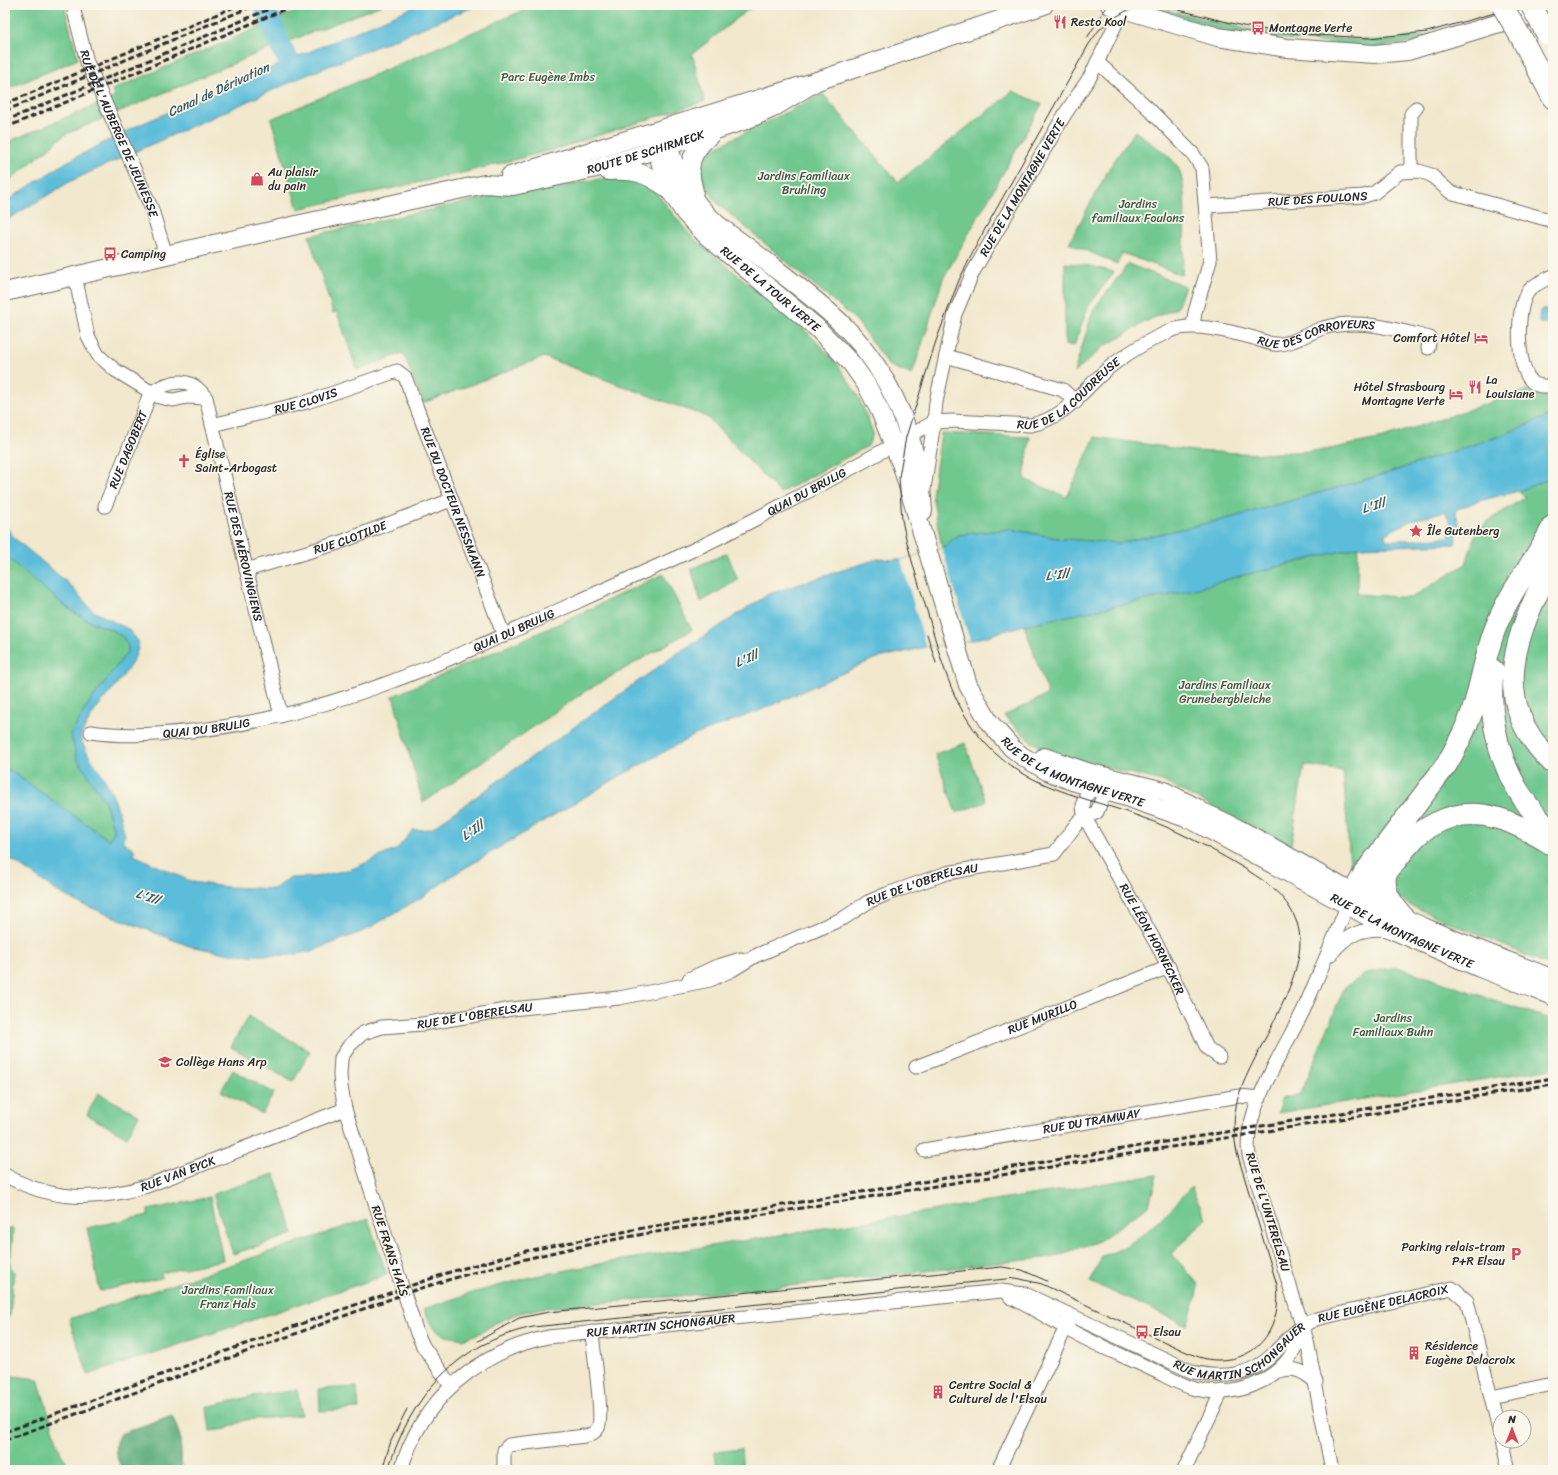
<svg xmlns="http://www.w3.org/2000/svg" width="1558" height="1475" viewBox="0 0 1558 1475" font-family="Sriracha,sans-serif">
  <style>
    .green { fill: #6fc88f; stroke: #4d7a5d }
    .forest { fill: #5bac7a; stroke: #436c52 }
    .water { fill: #5cbdda; stroke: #447482; fill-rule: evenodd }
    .pier { fill: #f1e8cd }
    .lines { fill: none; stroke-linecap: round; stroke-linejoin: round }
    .river { stroke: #5cbdda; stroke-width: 21 }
    .minor-casing { stroke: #706d64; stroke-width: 15 }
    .secondary-casing { stroke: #706d64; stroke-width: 20 }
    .trunk-casing { stroke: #706d64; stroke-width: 23 }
    .minor { stroke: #fff; stroke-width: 13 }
    .secondary { stroke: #fff; stroke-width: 18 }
    .trunk { stroke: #fff; stroke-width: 21 }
    .tram { stroke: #2b2b2b; stroke-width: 1 }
    .rail { stroke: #2b2b2b; stroke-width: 3; stroke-dasharray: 6 3; stroke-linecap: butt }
    .trunk-bridge-casing { stroke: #706d64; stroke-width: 23; stroke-linecap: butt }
    .trunk-bridge { stroke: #fff; stroke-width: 21 }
    .labels { text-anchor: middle; stroke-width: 3.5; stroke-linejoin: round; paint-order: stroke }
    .poi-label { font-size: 12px; fill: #2b2b2b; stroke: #fbf7ec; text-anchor: start }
    .park-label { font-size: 12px; fill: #3f5a49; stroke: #fbf7ec }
    .street-label { font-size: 12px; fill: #2b2b2b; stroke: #fbf7ec }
    .water-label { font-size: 13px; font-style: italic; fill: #3c5e68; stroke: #fbf7ec }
  </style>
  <rect width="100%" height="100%" fill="#fbf7ec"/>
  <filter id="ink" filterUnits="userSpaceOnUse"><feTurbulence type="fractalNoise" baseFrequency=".025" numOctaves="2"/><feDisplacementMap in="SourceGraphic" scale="8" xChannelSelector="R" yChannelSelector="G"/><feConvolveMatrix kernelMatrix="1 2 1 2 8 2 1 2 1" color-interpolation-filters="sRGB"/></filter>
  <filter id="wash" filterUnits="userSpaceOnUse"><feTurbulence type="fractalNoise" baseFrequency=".012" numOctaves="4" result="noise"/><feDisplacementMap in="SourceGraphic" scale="16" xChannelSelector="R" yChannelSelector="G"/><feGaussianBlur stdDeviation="0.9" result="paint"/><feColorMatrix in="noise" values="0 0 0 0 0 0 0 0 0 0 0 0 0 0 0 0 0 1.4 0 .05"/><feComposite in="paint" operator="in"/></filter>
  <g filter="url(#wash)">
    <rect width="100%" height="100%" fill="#f1e8cd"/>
    <path class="green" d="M5,5H64L78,59L5,90Z
      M311,5H382L256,54L66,134L5,184V143L115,97L112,90Z
      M536,5H762L749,9L692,54L705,101L560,148L462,173L298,209L271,119Z
      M1161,9L1243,28L1316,38L1389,41L1446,31L1427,40L1374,48L1231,33L1160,13Z
      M1013,91L1042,104L943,279L912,375L888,365L856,320L718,204L702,180L698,156L823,94L898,182Z
      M1135,131C1148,142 1168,152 1177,166C1190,186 1183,250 1182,275L1122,253L1117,264L1069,243L1110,167Z
      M612,177H626L647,185L657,194L691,236L808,333L836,362L858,396L873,433L868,446L780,493L707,417L544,357L423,403L403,353L357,370L337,312L333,313L309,236L498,195Z
      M1065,263L1091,266L1114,272L1088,307L1074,346L1065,345Z
      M1128,264L1185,286L1177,308L1149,320L1103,347L1074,373L1093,310Z
      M1525,391L1553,399V414L1500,436L1385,474L1234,517L1120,543L1062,539L1010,529L959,535L942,548L932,495L941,433L1030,437L1024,479L1067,497L1095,437L1194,451L1262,454L1325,450L1383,438Z
      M1553,477V967L1409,905L1350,865L1343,771L1304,765L1291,846L1162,781L1051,754L1029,740L1004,716L1048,694L1024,625L1184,592L1236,577L1358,547L1357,594L1411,598L1466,564L1475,535L1487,522L1525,497L1519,491Z
      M727,553L738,580L701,602L691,569Z
      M5,555C30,576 59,605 87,620C100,627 130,632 128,651L87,706L71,735L105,802L114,831L109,840L5,767Z
      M663,574L692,630L584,692L423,803L393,696L556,625Z
      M965,743L986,802L956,813L935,754Z
      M1397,967L1553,1020V1068L1278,1113L1281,1099L1301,1094L1344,988L1367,973Z
      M248,1016L310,1051L293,1082L231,1047Z
      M233,1070L274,1093L262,1114L221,1091Z
      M98,1093L139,1115L127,1137L87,1115Z
      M274,1174L294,1234L233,1254L213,1194Z
      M1157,1175L1149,1205L1099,1241L1053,1257L771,1288L542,1308L516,1314L496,1323L480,1333L463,1339L446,1336L433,1328L423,1309L468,1294L531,1277L604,1263Z
      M1191,1187L1206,1219L1172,1254L1198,1284L1196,1298L1187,1325L1090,1282L1102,1256C1135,1248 1169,1212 1191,1187Z
      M210,1197L223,1260L161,1273L162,1278L100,1291L87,1228L148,1215V1210Z
      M368,1219L387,1275L88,1375L69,1319Z
      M5,1229H13L10,1266L14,1271L10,1315L5,1322Z
      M5,1375L38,1379L61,1454L73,1470H5Z
      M357,1387L359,1409L320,1411L319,1389Z
      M297,1390L302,1415L245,1420L226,1429L210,1431L207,1407L253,1396Z
      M741,1449L743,1470H717L715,1452Z"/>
    <path class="forest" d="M172,1415L180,1436L182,1470H122C117,1457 111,1447 120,1434Z"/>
    <path class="water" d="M418,5H478L302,77L121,158L71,181L5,221V202L65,163L132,128Z
      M1542,309H1553V324H1542L1539,321L1540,312Z
      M1553,414V477L1519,491L1478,501L1455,510L1459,524L1455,544L1358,547L1236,577L1184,592L1024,625L970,641L926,647L874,659L761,710L695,735L620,776L453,875L424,896L364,931L312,951L292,955H254L230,954L189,946L79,903L58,892L5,855V767L109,840L114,831L105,802L77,758L71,735L87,706L128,651C130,632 100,627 87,620C59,605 30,576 5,555V524L14,538L69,584L93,611L128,629L138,641C142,660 105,696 94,712C89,720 84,728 80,737C87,756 95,763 105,780C115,797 120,816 125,835L122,841L134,849V855L192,882L226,887L274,889L289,878L316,877L352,869L397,849L413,830L431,829L675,655L769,594L877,559L901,560L942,548L959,535L1010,529L1062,539L1120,543L1234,517L1385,474L1500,436ZM1445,511L1451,524L1449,537L1413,540H1386L1385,534L1410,521Z"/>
    <path class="pier" d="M942,548L970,641L926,647L901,560Z"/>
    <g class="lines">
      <path class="river" d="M264,5L282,49L294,70"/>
    </g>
  </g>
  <g filter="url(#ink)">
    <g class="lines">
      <g class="minor-casing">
        <g id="minor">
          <path id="s1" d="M74,11L87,62L151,207L166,255"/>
          <path d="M1097,62L1147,107L1193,154L1202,168L1210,261L1195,312L1193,326"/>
          <path d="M1411,170V114L1416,108"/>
          <path id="s2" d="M1206,206L1364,196L1374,193L1400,172L1419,171L1431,175L1450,192L1553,221"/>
          <path d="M75,276L88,336L98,355L115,370L159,397L173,400L187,397L206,398"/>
          <path d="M1553,276C1543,281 1531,285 1526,295C1516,313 1516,373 1535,384C1540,387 1547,386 1553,386"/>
          <path d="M946,356L1063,390L1076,402"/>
          <path id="s3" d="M150,393C171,380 190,375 206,398L281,716"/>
          <path id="s4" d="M212,425L307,402L397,371L405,377L504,636"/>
          <path id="s5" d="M924,489L934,422L952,421L1031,425C1070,417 1086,384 1115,363C1131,351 1152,339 1170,331C1191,321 1232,332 1254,338C1260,340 1267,343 1274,344C1290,346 1308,333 1323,328C1360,318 1394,329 1430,338L1428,348"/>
          <path id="s6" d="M105,506L142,416L150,393"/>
          <path id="s7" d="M246,570L338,543L451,500"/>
          <path id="s8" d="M91,732C125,737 157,735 191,731C329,717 454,658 579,601C625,580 671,561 716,539C790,502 862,463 934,422L936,402L955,314L973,272L1065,114L1090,77L1125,5"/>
          <path id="s9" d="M1097,788C1083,793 1081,804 1085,818L1161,952L1207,1048L1219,1057"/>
          <path d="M1331,954C1346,934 1364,927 1389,930"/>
          <path d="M689,979L715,967L741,959"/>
          <path id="s10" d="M916,1067L1169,967"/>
          <path id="s11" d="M924,1150L1239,1096L1260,1098"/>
          <path id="s12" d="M5,1175C52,1202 96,1201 147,1186L345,1109"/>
          <path d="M1010,1297C1029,1306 1047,1317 1066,1328C1093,1344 1124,1356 1153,1370C1166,1376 1181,1385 1195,1389C1243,1400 1291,1377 1303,1327"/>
          <path d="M1280,1371C1295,1366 1304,1372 1316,1382"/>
          <path id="s13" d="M451,1386L423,1346L417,1333L345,1109L341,1087L340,1075L341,1058L349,1046L363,1033L382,1027L423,1024L512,1009L619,998L710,980L732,970L755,956L844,918L868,902L887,894L947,873L1054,854L1078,822L1097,812L1105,791L1110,784"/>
          <path d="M1491,1397L1553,1384"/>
          <path d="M1502,1441L1509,1470"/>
          <path id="s14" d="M401,1470C421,1400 477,1352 548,1337L1001,1291L1025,1294L1193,1372C1223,1379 1253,1376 1275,1352C1288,1339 1298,1326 1316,1319L1452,1288L1467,1301L1500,1434"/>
          <path d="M504,1470V1450L509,1445L585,1436C590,1435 595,1433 598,1428C604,1417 593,1349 592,1332"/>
          <path d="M998,1470L1069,1321"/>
          <path d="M1184,1470L1222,1391"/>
          <path d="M1332,1470L1307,1341L1249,1155C1241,1114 1286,1047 1304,1009C1320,972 1335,936 1350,899"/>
        </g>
      </g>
      <g class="secondary-casing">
        <g id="secondary">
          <path d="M1110,5L1218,37L1287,48L1374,54L1408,51L1496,24L1548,12"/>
          <path id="s15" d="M651,133L669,189L685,213L707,236L817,328L852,364L866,384L880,411L902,466L968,685L989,722L1012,748L1022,756L1047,771L1072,781L1129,798L1192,820L1393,930L1480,968L1553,996"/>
          <path d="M665,134C673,168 690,201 717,224C730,235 744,244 758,255C787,278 818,300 844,326C893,375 919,443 923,511"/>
          <path d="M608,171C637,170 644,172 669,189"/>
          <path d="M510,176L817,81L1044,5"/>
          <path d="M694,191C686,163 691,152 712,133"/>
          <path id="s16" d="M5,292L301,224L485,184L513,186L596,168L639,155L743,121L771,109L817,81"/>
          <path d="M1044,757L1087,772L1164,791L1197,808"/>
          <path d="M1185,805C1246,828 1302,866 1360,897C1421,929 1489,953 1553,979"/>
        </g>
      </g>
      <g class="trunk-casing">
        <path id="trunk" d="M1552,5L1553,6
          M1522,39L1553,98
          M1553,563C1516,632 1486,700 1553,763
          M1493,670C1486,731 1507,791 1553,833
          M1386,873C1382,892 1392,903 1403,917
          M1353,893L1365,872L1447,764C1457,746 1468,726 1474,706C1482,679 1486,650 1497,624C1511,589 1536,560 1553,526
          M1348,905C1356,900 1367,896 1373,889C1388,873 1399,854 1414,839C1420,832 1428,827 1436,823C1478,802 1517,823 1553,845"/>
      </g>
      <use href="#minor" class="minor"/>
      <use href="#secondary" class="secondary"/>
      <use href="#trunk" class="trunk"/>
      <path class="tram" d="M1087,38L1108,5
        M927,634L936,663
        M478,1341L519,1318L549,1312L1002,1267L1022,1270L1047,1281
        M382,1470L391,1441L407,1409
        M388,1470C410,1397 456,1343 533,1327L1016,1278L1042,1284L1182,1350C1193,1355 1204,1360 1217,1360C1261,1361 1282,1324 1277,1285L1237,1153C1233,1134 1233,1116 1238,1098C1252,1050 1314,972 1297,923C1287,894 1262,879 1237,864C1206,846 1175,829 1141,817C1087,797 1026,789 985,743C951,705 941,658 927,611C918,581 908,551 902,520L899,477L906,437L936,341L959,280L980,238L1089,44L1099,30L1109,21L1126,11L1145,7L1171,8L1243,26L1273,31L1316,35L1369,38L1427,32L1491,14L1533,5"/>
      <path class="rail" d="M5,104L239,5
        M5,111L255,5
        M5,121L279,5
        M5,128L295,5
        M5,1432L292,1327L450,1272L526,1251L643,1228L1553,1078
        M5,1440L415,1290C491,1266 566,1248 644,1234L1553,1084"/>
      <g class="trunk-bridge-casing">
        <path id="trunk-bridge" d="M1502,5L1522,39
          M1531,5L1547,34"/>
      </g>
      <use href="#trunk-bridge" class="trunk-bridge"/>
    </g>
  </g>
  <defs>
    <g id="restaurant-bare" transform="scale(1.08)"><path d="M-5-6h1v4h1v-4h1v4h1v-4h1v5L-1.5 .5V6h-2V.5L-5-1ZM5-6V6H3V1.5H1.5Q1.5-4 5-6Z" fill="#d1495b" stroke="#fbf7ec" stroke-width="2.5" paint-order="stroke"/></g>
    <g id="bus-bare" transform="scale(1.08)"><path d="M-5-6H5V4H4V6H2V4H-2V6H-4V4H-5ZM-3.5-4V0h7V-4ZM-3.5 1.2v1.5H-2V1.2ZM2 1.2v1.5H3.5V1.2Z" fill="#d1495b" stroke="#fbf7ec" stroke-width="2.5" paint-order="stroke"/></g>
    <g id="shop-bare" transform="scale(1.08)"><path d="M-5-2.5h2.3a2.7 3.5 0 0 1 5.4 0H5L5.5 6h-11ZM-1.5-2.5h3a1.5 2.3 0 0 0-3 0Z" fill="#d1495b" stroke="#fbf7ec" stroke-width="2.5" paint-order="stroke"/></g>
    <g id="hotel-bare" transform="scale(1.08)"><path d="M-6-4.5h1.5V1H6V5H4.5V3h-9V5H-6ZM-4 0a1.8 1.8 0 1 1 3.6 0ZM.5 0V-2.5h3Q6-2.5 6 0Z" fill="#d1495b" stroke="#fbf7ec" stroke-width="2.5" paint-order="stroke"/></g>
    <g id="church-bare" transform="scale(1.08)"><path d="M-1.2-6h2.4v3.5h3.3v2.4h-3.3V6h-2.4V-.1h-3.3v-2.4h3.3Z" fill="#d1495b" stroke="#fbf7ec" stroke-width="2.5" paint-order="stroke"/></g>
    <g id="sight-bare" transform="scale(1.08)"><path d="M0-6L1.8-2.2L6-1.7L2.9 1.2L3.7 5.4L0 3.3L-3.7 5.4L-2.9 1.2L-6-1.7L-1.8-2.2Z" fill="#d1495b" stroke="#fbf7ec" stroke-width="2.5" paint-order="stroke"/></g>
    <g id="school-bare" transform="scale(1.08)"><path d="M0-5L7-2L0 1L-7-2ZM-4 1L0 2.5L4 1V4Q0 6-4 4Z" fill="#d1495b" stroke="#fbf7ec" stroke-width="2.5" paint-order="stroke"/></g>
    <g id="parking-bare" transform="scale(1.08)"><path d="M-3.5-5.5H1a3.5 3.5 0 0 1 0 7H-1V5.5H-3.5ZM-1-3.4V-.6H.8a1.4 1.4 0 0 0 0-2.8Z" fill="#d1495b" stroke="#fbf7ec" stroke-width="2.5" paint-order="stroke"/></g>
    <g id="building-bare" transform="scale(1.08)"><path d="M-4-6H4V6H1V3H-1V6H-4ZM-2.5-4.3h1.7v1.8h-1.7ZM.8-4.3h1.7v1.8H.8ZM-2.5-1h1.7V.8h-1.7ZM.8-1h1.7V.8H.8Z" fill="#d1495b" stroke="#fbf7ec" stroke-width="2.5" paint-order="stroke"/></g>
  </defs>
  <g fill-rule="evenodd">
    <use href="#restaurant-bare" x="1060" y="22"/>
    <use href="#bus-bare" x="1258" y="28"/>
    <use href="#shop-bare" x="257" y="179"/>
    <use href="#bus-bare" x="110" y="254"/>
    <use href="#hotel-bare" x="1481" y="338"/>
    <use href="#restaurant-bare" x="1475" y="387"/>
    <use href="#hotel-bare" x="1456" y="394"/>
    <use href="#church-bare" x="184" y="461"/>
    <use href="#sight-bare" x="1416" y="531"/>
    <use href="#school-bare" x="165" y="1062"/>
    <use href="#parking-bare" x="1516" y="1254"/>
    <use href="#bus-bare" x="1142" y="1332"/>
    <use href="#building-bare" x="1414" y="1353"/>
    <use href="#building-bare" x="938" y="1392"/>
  </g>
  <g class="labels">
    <g class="poi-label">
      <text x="1071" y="26">Resto Kool</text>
      <text x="1269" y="32">Montagne Verte</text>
      <text x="268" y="176">Au plaisir<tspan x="268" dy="14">du pain</tspan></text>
      <text x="121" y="258">Camping</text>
      <text x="1470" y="342" text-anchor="end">Comfort Hôtel</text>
      <text x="1486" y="384">La<tspan x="1486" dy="14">Louisiane</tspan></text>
      <text x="1445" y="391" text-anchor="end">Hôtel Strasbourg<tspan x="1445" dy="14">Montagne Verte</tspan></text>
      <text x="195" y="458">Église<tspan x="195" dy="14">Saint-Arbogast</tspan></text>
      <text x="1427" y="535">Île Gutenberg</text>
      <text x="176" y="1066">Collège Hans Arp</text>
      <text x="1505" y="1251" text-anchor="end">Parking relais-tram<tspan x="1505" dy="14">P+R Elsau</tspan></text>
      <text x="1153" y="1336">Elsau</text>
      <text x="1425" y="1350">Résidence<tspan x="1425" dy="14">Eugène Delacroix</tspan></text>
      <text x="949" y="1389">Centre Social &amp;<tspan x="949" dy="14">Culturel de l'Elsau</tspan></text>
    </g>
    <g class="park-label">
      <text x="548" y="81">Parc Eugène Imbs</text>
      <text x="804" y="180">Jardins Familiaux<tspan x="804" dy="14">Bruhling</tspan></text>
      <text x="1138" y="208">Jardins<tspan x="1138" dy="14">familiaux Foulons</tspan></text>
      <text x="1225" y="689">Jardins Familiaux<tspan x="1225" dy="14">Grunebergbleiche</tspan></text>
      <text x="1393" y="1022">Jardins<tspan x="1393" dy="14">Familiaux Buhn</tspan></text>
      <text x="228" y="1294">Jardins Familiaux<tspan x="228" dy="14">Franz Hals</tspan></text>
    </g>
    <g class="street-label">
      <text dy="4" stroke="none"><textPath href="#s1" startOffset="131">RUE DE L'AUBERGE DE JEUNESSE</textPath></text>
      <text dy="4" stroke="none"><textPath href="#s16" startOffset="657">ROUTE DE SCHIRMECK</textPath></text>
      <text dy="4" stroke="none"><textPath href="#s8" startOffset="1163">RUE DE LA MONTAGNE VERTE</textPath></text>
      <text dy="4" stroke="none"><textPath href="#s2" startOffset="112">RUE DES FOULONS</textPath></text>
      <text dy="4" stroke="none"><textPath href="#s15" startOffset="202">RUE DE LA TOUR VERTE</textPath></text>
      <text dy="4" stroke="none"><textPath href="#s5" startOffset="485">RUE DES CORROYEURS</textPath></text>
      <text dy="4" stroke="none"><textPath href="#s5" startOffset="213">RUE DE LA COUDREUSE</textPath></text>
      <text dy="4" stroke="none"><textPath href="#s4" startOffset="97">RUE CLOVIS</textPath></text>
      <text dy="4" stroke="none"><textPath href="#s6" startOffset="61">RUE DAGOBERT</textPath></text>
      <text dy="4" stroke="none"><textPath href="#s8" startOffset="764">QUAI DU BRULIG</textPath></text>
      <text dy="4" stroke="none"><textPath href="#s4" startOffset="337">RUE DU DOCTEUR NESSMANN</textPath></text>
      <text dy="4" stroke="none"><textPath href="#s7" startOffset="109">RUE CLOTILDE</textPath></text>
      <text dy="4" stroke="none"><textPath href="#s3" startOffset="227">RUE DES MÉROVINGIENS</textPath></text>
      <text dy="4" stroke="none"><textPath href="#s8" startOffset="440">QUAI DU BRULIG</textPath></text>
      <text dy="4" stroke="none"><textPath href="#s8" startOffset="116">QUAI DU BRULIG</textPath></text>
      <text dy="4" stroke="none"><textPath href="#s15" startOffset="799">RUE DE LA MONTAGNE VERTE</textPath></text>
      <text dy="4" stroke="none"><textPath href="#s13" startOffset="969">RUE DE L'OBERELSAU</textPath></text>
      <text dy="4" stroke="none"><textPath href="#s15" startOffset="1166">RUE DE LA MONTAGNE VERTE</textPath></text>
      <text dy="4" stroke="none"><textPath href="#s9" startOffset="175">RUE LÉON HORNECKER</textPath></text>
      <text dy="4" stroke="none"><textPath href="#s13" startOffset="497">RUE DE L'OBERELSAU</textPath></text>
      <text dy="4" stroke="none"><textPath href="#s10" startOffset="136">RUE MURILLO</textPath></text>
      <text dy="4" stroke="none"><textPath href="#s11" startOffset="170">RUE DU TRAMWAY</textPath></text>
      <text dy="4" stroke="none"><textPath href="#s12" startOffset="180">RUE VAN EYCK</textPath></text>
      <text transform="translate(1268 1212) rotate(73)" y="4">RUE DE L'UNTERELSAU</text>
      <text transform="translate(390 1251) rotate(72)" y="4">RUE FRANS HALS</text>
      <text dy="4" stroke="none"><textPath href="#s14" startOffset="1084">RUE EUGÈNE DELACROIX</textPath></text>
      <text dy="4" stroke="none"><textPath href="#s14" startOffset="322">RUE MARTIN SCHONGAUER</textPath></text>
      <text dy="4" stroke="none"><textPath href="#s14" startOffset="927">RUE MARTIN SCHONGAUER</textPath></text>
    </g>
    <g class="water-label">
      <text transform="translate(218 89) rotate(-25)" y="5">Canal de Dérivation</text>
      <text transform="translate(1373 505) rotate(-17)" y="5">L'Ill</text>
      <text transform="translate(1057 574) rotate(-7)" y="5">L'Ill</text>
      <text transform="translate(746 658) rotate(-23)" y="5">L'Ill</text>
      <text transform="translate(472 830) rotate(-34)" y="5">L'Ill</text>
      <text transform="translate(148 896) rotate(19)" y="5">L'Ill</text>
    </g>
  </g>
  <rect width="1558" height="1475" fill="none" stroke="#fbf7ec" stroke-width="20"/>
  <g transform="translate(1512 1429)"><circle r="19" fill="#fbf7ec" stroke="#a8a59f"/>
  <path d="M0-3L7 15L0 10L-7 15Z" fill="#d1495b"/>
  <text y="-6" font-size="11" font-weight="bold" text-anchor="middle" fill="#2b2b2b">N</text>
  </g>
</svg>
